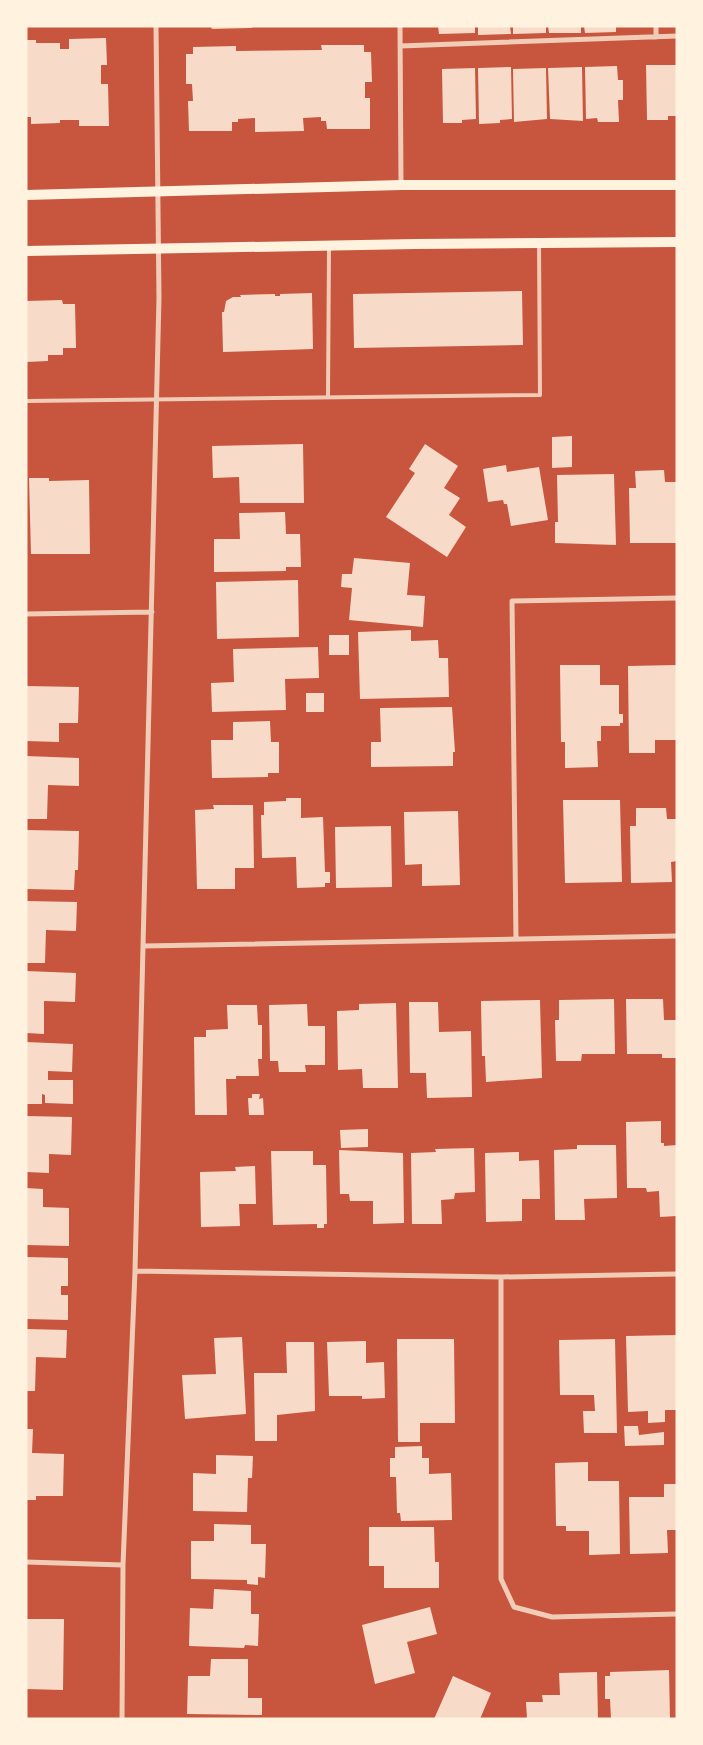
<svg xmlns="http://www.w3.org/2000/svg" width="703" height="1745" viewBox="0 0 703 1745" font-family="Mulish,sans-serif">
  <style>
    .building { fill: #f7dbc8 }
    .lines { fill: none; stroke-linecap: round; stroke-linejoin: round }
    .service { stroke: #f1ccb7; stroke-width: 4 }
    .minor { stroke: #f1ccb7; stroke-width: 5 }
    .secondary { stroke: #fff3e0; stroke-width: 10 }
  </style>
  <rect width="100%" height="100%" fill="#c8553d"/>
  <path class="building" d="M438,26H475V33L439,34Z
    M478,26H510L511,34L478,35Z
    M513,26H546V33L513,34Z
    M548,26H581V33H549Z
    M584,26H616V32L585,33Z
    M106,38L107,65H101V84H108L109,126H79V120H60V123L31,124V117H26V40H36V43H60V49H69V39Z
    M321,45H364V52H371L372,82H365V98H370V129H327L326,121H321V117L303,118L304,131L255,132V118L238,119V122H232V131H189L188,101H193L192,84H186V54H193V47L236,46V51L322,50Z
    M646,65H677V116H668V120H647Z
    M617,66L618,80H623V100H618L619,122H598L597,118L586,119L585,67Z
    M511,67L512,119L500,120V123L479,124L478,68Z
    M582,67L583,121L550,119L548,68Z
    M475,68L476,119L462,120V123H443L442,69Z
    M546,68L547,119L514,122L513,69Z
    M522,291L523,345L354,348L353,294Z
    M312,293L313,349L223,352L222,312H224L226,301L233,297H241L240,295L275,294V296H280V294Z
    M62,300L63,304H75L76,348H63V355H48V361L26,362V301Z
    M572,436V467L552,468V437Z
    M303,444L304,503H240L239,477L213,478L212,446Z
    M425,444L458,466L444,488L460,498L449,515L466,527L447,557L386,517L415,473L409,469Z
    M506,465L507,472L539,467L548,520L511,526L507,504H504L503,500L488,502L483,469Z
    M664,470L665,482H677V543H630L629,488H636L635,471Z
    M614,474L616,545L555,543V522H558L557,475Z
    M29,478H49V481L89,480L90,554H31Z
    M285,512L286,534H300L301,567H286V571L214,572V539H240L239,513Z
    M354,558L410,563L407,595L425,596L423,627L349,620L352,588L341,587L342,574H352Z
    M298,580L299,637L217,639L216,582Z
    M411,630V641L438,640L439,658H448L449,697L360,699L358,632Z
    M329,635H349V655H329Z
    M318,647L319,678L285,679L286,710L212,712L211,683L234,682L233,649Z
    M560,665H600V685H619V714H623V723H620V726H601V741H597L598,767L565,768V742H561Z
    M677,665V740H655V753H629L628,666Z
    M26,686L79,687L78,723H59V742L26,741Z
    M306,693H324V712H306Z
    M452,707L455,752H453V766L371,767V742H381L380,708Z
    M270,721L271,742H279V773H268V777L212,778L211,740H233V722Z
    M26,756L79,758V786L48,785L47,819H26Z
    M286,798H301V818L323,817L325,872H330V883H325V887L297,888L296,857L262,858L261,815H264V802L286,801Z
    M563,800H620L622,882L565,883Z
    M213,805H253L254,868H235V889H197L195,810L214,809Z
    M636,808H666L667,819H677V861L671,862L672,882L631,883L630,826H636Z
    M458,811L460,885L422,886V864L405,865L404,812Z
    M391,826L392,887L336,888L335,827Z
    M26,830L79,831L78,870H75L74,890L26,889Z
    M26,901L77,902L76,931L46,930L45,963H26Z
    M26,971L76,973L75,1002L44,1001V1034L26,1033Z
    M614,999L615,1054H582L581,1061H556L555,1020H559V1000Z
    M626,999H663L664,1020H677V1058H662V1054H627Z
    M540,1000L542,1078L486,1082L485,1056H482L481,1001Z
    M409,1002H438L439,1032L471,1031L472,1097L427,1098L426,1073H410Z
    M396,1003L398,1088H363L362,1069L338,1070L337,1011L359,1010V1004Z
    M307,1004L308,1026H325V1065H305L306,1072H279L278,1061H270L269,1005Z
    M227,1005H257L258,1025H262V1059H258L259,1076H236V1079H226L227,1115H195L194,1037H206V1030L228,1029Z
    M26,1042L73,1044L72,1072L48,1071V1080H73V1104L45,1103V1095L42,1094V1104H26Z
    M252,1094H260L259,1099L263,1098L264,1115H249L248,1098H252Z
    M26,1116L72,1117L71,1155L49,1154V1173L26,1172Z
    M661,1121V1143H664V1146L677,1145V1216L660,1217L659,1191L647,1192L646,1188H627L626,1122Z
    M368,1129V1147L341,1148L340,1130Z
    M577,1145H616L617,1198L584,1199L585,1220H555L554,1150L577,1149Z
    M474,1148L475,1192L455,1193L454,1199L441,1200L442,1224H412L411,1153L436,1152L435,1149Z
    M339,1150L403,1153L404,1223L373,1224V1201H350L349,1194H340Z
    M271,1151H313V1165H326L327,1224H324V1228H317V1224L273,1225Z
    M519,1152V1161L539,1160L540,1199H522V1221L486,1222L485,1153Z
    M255,1166L256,1204H239L240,1226L201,1227L200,1172L236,1171L235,1167Z
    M26,1188L43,1189V1207L69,1208V1246L26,1245Z
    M26,1257L68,1258V1286H61V1295H68V1320L26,1319Z
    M26,1329L67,1330L66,1358L36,1357L35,1391H26Z
    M677,1335V1410H665V1422L648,1423V1411L628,1412L626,1336Z
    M242,1337L246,1414L185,1419L182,1375L216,1374L214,1338Z
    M397,1339H454L455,1423H420V1442H398Z
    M615,1339L617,1433H584L583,1411H595L594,1395H560L559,1340Z
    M366,1341V1363L384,1362L385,1398L362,1399V1396H329L327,1342Z
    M286,1342H314L315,1411L277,1415V1441H255L254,1373H287Z
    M624,1426H638L639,1435L664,1432V1445L625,1446Z
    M26,1429H33L32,1453L64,1454L63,1496H36V1500H26Z
    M422,1446V1458H429V1474L451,1473L452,1520L401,1521L400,1513H397L396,1477H390V1458H395V1447Z
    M216,1455L253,1456L252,1478H248L247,1512L193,1511V1473L216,1474Z
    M588,1462V1481H619L620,1554L589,1555V1531H566V1526H556L555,1463Z
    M664,1484H677V1530H667L668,1553L630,1554L629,1497H664Z
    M214,1524L251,1525V1544H266L265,1578L258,1577V1585L247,1584V1580L191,1579V1541H214Z
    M369,1527H434L435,1562H439V1588H384V1566H369Z
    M214,1589L251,1591V1614H259L258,1646L245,1645L244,1648L189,1646L190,1608L213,1609Z
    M430,1607L437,1634L407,1642L415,1673L375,1684L362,1625Z
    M26,1619H64L63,1690L26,1689Z
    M211,1659H248V1698H262V1715L187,1714L188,1676H210Z
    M669,1670L670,1719H611L610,1699H605V1676H610V1672Z
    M597,1672L598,1719H527L526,1702H543L542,1695H560L559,1673Z
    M453,1676L491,1693L480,1719H434Z"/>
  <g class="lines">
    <path class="service" d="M213,27L251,26
      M328,397L329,247
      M26,401L540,395L539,243"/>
    <path class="minor" d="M400,26L401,185
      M656,26V37
      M400,46L677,36
      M26,614L152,612
      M516,939L512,601L677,598
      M143,946L677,936
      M135,1271L501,1277L677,1274
      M501,1277V1579L514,1607L552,1617L677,1614
      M26,1562L123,1565
      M122,1719L123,1565L135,1271L159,298L156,26"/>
    <path class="secondary" d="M26,195L401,185H677
      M26,251L415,244L677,242"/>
  </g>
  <rect width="703" height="1745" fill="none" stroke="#fff3e0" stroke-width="55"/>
</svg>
